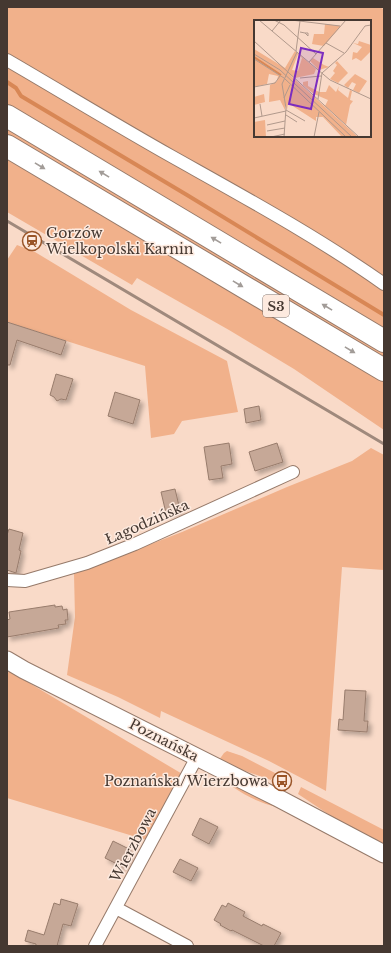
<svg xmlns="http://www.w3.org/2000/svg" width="391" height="953" viewBox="0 0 391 953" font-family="'Libre Baskerville',serif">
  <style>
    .green { fill: #f1b18b; fill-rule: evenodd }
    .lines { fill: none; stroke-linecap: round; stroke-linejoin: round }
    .stream { stroke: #d88755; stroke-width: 4 }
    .building { fill: #c6a897; stroke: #987c6c; filter: url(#shadow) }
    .minor-casing { stroke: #967a6a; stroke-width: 14 }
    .secondary-casing { stroke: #967a6a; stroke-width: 19 }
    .motorway-casing { stroke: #967a6a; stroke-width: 24 }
    .minor { stroke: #fff; stroke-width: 12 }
    .secondary { stroke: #fff; stroke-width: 17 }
    .motorway { stroke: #fff; stroke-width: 22 }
    .rail { stroke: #9f897c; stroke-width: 3 }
    .oneway { fill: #a29c98 }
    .labels { text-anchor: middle; stroke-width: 3; stroke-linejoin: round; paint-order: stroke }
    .shield { fill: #fdeadf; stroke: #7c6d65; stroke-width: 1 }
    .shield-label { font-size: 13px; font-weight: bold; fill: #453831 }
    .poi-label { font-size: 14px; fill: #453831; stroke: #fdeadf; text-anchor: start }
    .street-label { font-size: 14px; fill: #453831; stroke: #fdeadf }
    .inset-river { fill: none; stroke: #d88755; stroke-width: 2 }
    .inset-road { fill: none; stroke: #b1998c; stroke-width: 1 }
    .view { fill: #7b2cbf; fill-opacity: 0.15; stroke: #7b2cbf; stroke-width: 2 }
    .inset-edge { fill: none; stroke: #453831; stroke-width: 2 }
  </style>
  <defs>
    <filter id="shadow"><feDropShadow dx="3.5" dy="3.5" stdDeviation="2" flood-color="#0004"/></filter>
  </defs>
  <rect width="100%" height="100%" fill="#f9dac8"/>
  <path class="green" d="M7,7H378L384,9V430L294,369L229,330L137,278L132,285L7,212ZM255,21H370V136H255Z
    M17,245L35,252L131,310L227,361L238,412L182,421L174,434L151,438L145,366L7,322V260Z
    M371,448L384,455V570L342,567L326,791L269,761L161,711L160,718L118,697L67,675L75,617L74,574L182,532L287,487L352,461Z
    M9,671L184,775L155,841L143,839L7,798V675Z
    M227,751L242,756L275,773L271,780L228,765L219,760L224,753Z
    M233,785H234L277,807C261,803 247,797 233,787Z
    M301,787L384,830V846L340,822L298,794Z"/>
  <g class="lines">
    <path class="stream" d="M7,82L16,88L21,96L187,195L384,315"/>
  </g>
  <path class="building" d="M7,322L66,341L61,355L17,340L10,365H7Z
    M56,374L73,379L66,400L61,399L57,401L54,397L50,395Z
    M115,392L140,400L133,424L108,416Z
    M259,406L261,420L246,423L244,409Z
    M229,443L232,464L221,466L223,478L209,480L204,447Z
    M277,443L283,462L255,471L249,452Z
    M175,489L180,510L166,513L161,492Z
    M9,529L23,533L19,550L21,551L16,573L7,570V535Z
    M55,605V607L62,606L63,610L67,609L68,620H65L66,624L58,625L59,628L7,637V620L10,619L9,612Z
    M345,690L366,691L364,721H368L367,732L338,730L339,719L343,720Z
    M200,818L218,827L209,844L192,835Z
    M113,841L131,850L123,867L105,858Z
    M180,859L198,868L191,881L173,872Z
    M61,899L78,904L71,926L63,924L57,946H36V944L25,941L28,930L44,935L54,903L60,905Z
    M228,903L245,912L243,916L262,926L263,924L281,933L274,946H264L232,930L231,931L220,925L221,924L214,920L222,905L226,907Z"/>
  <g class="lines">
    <g class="minor-casing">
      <path id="minor" d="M7,60C62,92 116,125 171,156C244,197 316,236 384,284
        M7,580L25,581L87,563L135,544L293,472
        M116,908L187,946
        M95,946L197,757"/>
    </g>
    <g class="secondary-casing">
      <path id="secondary" d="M7,660L24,670L278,798L384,854"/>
    </g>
    <g class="motorway-casing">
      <path id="motorway" d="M7,116L384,341
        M7,146L384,370"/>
    </g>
    <use href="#minor" class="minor"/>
    <use href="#secondary" class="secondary"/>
    <use href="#motorway" class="motorway"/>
    <path class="rail" d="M7,221L384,444"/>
  </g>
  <defs><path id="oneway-solid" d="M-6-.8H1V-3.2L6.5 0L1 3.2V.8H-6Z"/></defs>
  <g class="oneway">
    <use href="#oneway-solid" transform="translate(40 166) rotate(31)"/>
    <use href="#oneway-solid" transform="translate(104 174) rotate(-149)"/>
    <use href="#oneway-solid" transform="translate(216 240) rotate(-149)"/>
    <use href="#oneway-solid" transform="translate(238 284) rotate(31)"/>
    <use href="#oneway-solid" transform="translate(327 307) rotate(-149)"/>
    <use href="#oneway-solid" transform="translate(350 350) rotate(31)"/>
  </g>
  <defs>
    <g id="station-ring" transform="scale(1)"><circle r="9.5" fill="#fdeadf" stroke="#9a5528" stroke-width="1.5"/><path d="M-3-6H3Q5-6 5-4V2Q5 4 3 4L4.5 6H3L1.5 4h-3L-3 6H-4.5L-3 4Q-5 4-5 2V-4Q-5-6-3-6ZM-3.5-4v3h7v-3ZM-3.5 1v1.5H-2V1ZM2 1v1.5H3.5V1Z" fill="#9a5528"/></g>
    <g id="bus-ring" transform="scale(1)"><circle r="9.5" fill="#fdeadf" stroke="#9a5528" stroke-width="1.5"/><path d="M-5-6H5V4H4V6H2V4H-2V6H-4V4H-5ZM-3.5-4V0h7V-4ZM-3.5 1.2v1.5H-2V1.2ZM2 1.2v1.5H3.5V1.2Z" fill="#9a5528"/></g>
  </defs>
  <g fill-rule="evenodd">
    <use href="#station-ring" x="32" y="241"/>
    <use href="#bus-ring" x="282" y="781"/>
  </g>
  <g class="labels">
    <rect class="shield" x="263" y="295" width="26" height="22" rx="3"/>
    <g class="shield-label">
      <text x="276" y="311">S3</text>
    </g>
    <g class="poi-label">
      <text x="46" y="238">Gorzów<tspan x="46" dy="16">Wielkopolski Karnin</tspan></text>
      <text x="268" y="786" text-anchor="end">Poznańska/Wierzbowa</text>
    </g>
    <g class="street-label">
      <text transform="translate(147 522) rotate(-24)" y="5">Łagodzińska</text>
      <text transform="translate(164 740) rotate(27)" y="5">Poznańska</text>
      <text transform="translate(133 845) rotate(-62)" y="5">Wierzbowa</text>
    </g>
  </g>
  <g transform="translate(254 20)">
    <rect width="117" height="117" fill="#f9dac8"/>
    <path d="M71,4L87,6L70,26L58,24L60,14H70ZM105,21L117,25V31L107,41L102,38L98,40L99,32L103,33L108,27L99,23L104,24ZM0,29L31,48L41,31L54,42L62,49L60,54L41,58L36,55L104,117H88L69,97H62V101L34,83L33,90L31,83V90L26,80L15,82L16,65L23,61L24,56L15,54L13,64L0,67ZM44,34L48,38L44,51L38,50ZM59,38L70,45L75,47L65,50L56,41ZM83,41L94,53L84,63L76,59L81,53L79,51L83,45L81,43ZM101,54L113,61L105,73L99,70L102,64L98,62L94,68L90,65ZM54,61V66L65,72H72L75,65L82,72L85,66L84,70L94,78L96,70L98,71L96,80L99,81L96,85L92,105L71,86L74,80L60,74L49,65V62ZM10,74L11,82L0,85V77ZM11,100L12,117H1L0,102Z" fill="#f1b18b" fill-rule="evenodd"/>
    <path class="inset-river" d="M0,37L27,55"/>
    <path class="inset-road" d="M5,0L76,60L117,79M20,0L30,5L62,34M37,0L86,6M18,11L27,0M46,12L51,13H54V16L51,13M0,21L105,117M72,23L90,33M42,31L46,1M0,34L26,50L98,117M0,39L30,58L92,117M55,42L92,0M46,58L67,56M0,67L21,63L26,56M30,78L36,65M64,79L68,53L92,32L111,6L117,5M6,84L8,96M32,90L51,101M32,95L43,102M0,98L32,91M13,105L31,101M13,111L31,108M17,117L31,114M30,117L32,88L28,64L43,32M60,117L65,92"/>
    <path class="view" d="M47,28L69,33L57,89L35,84Z"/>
    <rect width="117" height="117" class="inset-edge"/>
  </g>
  <rect width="391" height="953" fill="none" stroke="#453831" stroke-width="16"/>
</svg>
